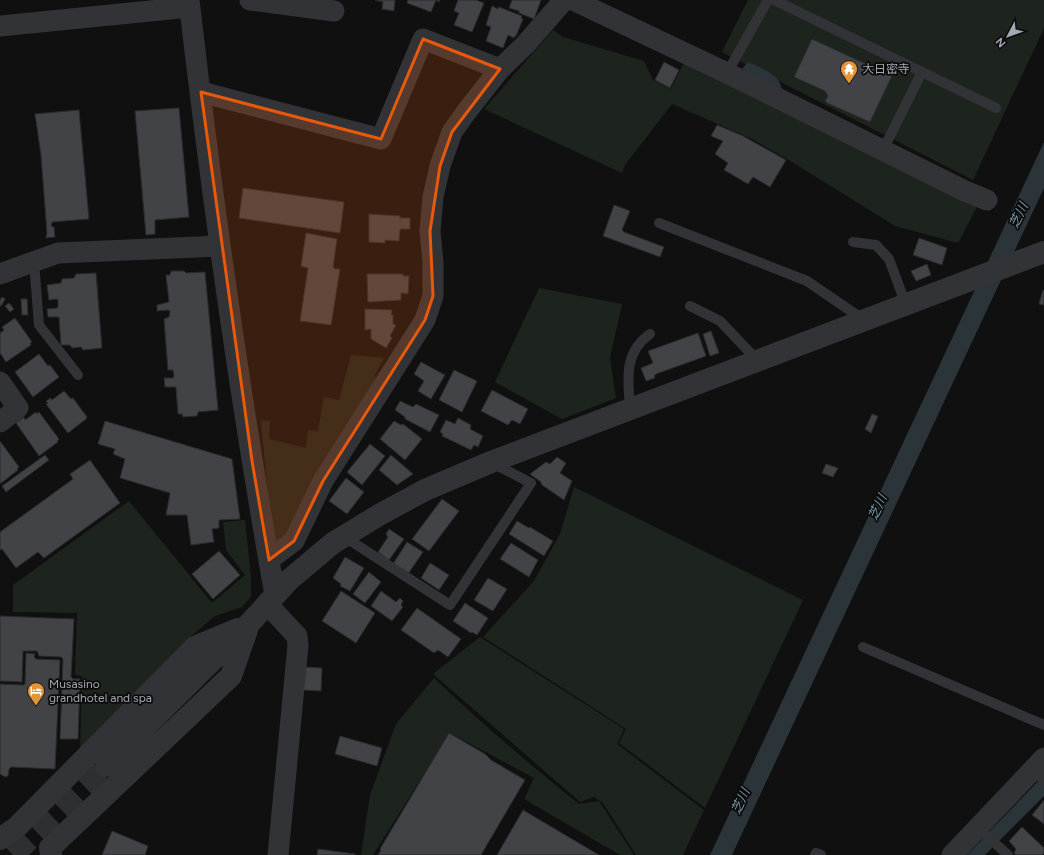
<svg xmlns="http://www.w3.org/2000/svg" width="1044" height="855" viewBox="0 0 1044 855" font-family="Figtree,'Noto Sans JP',sans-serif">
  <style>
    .green { fill: #1d241d }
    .water { fill: #2b3439 }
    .building { fill: #414347; stroke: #2a2b2d }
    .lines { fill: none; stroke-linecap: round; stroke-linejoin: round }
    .tertiary-tunnel { stroke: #2d2f31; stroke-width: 22; stroke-dasharray: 22 11; stroke-linecap: butt }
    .service { stroke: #323336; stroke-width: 10 }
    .minor { stroke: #323336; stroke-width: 21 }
    .tertiary { stroke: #323336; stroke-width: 22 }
    .marked { fill: #e8590c; fill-opacity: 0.2; stroke: #e8590c; stroke-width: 3; stroke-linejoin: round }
    .labels { text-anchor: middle; stroke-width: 3.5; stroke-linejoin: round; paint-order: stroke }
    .poi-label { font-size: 12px; fill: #a2a9b1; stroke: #0b0b0c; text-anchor: start }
    .water-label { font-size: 13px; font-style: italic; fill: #7b9aaa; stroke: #0b0b0c }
  </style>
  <rect width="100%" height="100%" fill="#101011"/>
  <path class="green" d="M748,0H1044V28L973,180L722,52Z
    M553,30L563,37L644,61L653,80L671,89L685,60L980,201L958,243L895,226L787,159L752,139L672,104L625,165L622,173L484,109Z
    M539,288L622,304L610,358L616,398L562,419L495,382Z
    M351,355L384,358L374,376L382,380L290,537L273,550L261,420L270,421L269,439L306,448L308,430L318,431L324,397L339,400Z
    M574,487L803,600L705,808L619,743L626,729L483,637L534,581L560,534Z
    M129,501L212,603L245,575L226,550L223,522L245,520L251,576V597L242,607L215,616L189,638L80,754L82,676L75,675L77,613L13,612V585Z
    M480,637L624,729L617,744L704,810L683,855H636L603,803L594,797L580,802L433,674Z
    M434,678C480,722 529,764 579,804L599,801L634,855H620L524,799L534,778L450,733L373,855H361L370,795L396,724Z"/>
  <path class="water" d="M748,62C762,69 782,74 782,92L742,69Z
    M1044,142V188L732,855H710Z
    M1044,775V796L985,855H967Z"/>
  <path class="building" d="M375,0H395L394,11L382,9L383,2Z
    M408,0H440L439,2L436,0L431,12L407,3Z
    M458,0H476L484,3L472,32L454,25L459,13L454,11Z
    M512,0H541L534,19L519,13V11L509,8Z
    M492,6L498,9L499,7L522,16L521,18L523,19L516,36H515L514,38L508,35L503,48L486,41L491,27L486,25Z
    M812,39L892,76L870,122L827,103L825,101L828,96L825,91L794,77Z
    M664,62L679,70L670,88L655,80Z
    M179,108L189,217L155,220V234L146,235L135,111Z
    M79,110L89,219L52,222L51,226L54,227L55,237L46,238L47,233L41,155L35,114Z
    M717,125L743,136L786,160L770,187L753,177L748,184L724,170L728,163L715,154L723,141L711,136Z
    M243,188L344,202L340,233L239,218Z
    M614,205L630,211L622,230L624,232L664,247L660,257L603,236Z
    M369,214L400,216V218H410V229H400L399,241L385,240V243L369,242Z
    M306,233L337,239L333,267L335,269H340L331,325L300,321L308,268L301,266Z
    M919,238L947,248L942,265L913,255Z
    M927,264L931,275L916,281L911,271Z
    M171,271H184L186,273L205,272L218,410L198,412L197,416L183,417L182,414H178L176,387H165L164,378H173L174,376L173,370H168L164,319L169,317L170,311L168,310L157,311V305L169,302L166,275H170Z
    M96,273L102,348L83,350L81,347L72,348L70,345H61L59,317H48L47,309L57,308L58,307V300L57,299L49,300L47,285L61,283L62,279L74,278L76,274Z
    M367,274H403V276H409L408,294L401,293V300L368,302Z
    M1043,290H1044V305L1039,304Z
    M2,297L5,299L1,306H0V300Z
    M21,299H27L28,315H22Z
    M9,303L14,309L10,312L5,306Z
    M365,309L392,310L391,315H393V324L396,325L390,336L392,338L386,348L371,339V329L365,330Z
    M15,318L32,342L30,343L31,345L6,362L0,353V333L4,330L2,327Z
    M711,331L719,353L710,356L703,334Z
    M698,333L706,356L656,374L654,376L655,378L646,381L641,368L653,363L648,351Z
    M39,354L48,366L50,365L59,377L33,397L15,372Z
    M421,362L445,375L431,399L418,391L424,381L414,374Z
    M454,370L477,381L462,412L439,400Z
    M492,390L528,409L520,424L512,420L508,425L481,411Z
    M64,391L71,399L73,398L87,417L86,419L68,433L46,404L48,403L46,401L51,398L52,400Z
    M400,401L413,407L416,404L439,415L430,432L405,419V417L395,410Z
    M36,412L37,414L39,412L59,439L57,441L58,442L39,456L16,423L24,417L25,420Z
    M872,414L878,416L871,433L865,429Z
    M458,418L471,425L470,429L483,436L478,447L474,445L471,450L442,436L443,434L440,432L446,420L455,424Z
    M105,421L232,459L240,519L219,520V528L212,529L214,542L191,545L187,515H166L170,493L120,478L125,459L113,454L115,449L98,444Z
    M394,421L401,425L403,424L422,439L405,460L380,439Z
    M0,441L19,467L17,469L18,470L0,484Z
    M370,444L385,456L362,485L347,472Z
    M45,455L49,460L6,492L2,486Z
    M391,455L413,474L397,485L379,470Z
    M557,457L566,463L560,473L572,481L564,500L542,485L541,482L530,474L546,462L550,464Z
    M90,460L120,503L44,558L38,552L16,568L2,549L0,550V532L73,479L70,474Z
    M826,464L838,468L833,477L822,473Z
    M346,478L364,492L347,514L329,501Z
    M442,499L459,511L429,551L412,539Z
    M517,521L529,528L530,527L553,541L544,556L509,534Z
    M389,529L404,539L389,560L378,552L388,537L386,534Z
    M407,542L423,552L408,574L393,564Z
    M511,543L538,560L529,577L500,559Z
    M219,551L240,575L213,599L192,574Z
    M345,557L364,568L350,591L340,586L341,584L333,578Z
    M430,563L449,575L439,590L421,578Z
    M369,572L381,582L365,603L353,594Z
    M488,578L507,589L493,611L474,600Z
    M341,591L375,613L356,643L322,621Z
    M381,591L396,602L400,598L403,601L401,605L403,607L392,621L371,606Z
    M465,603L488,618L477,635L472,632L471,633L453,621Z
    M417,608L461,639L448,657L438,650L434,653L401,630Z
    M0,616L74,619L71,677L73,679H80L78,739H60L63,659L61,657L39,656L37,651H23L22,682L0,681Z
    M26,653L35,654L34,657L36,659L60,660L55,769L11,767L9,769L8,776L5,777L0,774V684L24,685L25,684Z
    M304,667L322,668L321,691L303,690Z
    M449,733L485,754L491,760L525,780L481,855H378L381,850L380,849Z
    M340,736L382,748L377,766L335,754Z
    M1044,800V824L1032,815Z
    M523,810L599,855H497Z
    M1022,827L1044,848V853L1042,855H1016L1014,853L1016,849L1009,841Z
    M112,831L148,846L145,855H102Z
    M318,849L355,854V855H317Z"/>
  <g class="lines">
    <path class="tertiary-tunnel" d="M13,855L106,766"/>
    <path class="service" d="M774,0L996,108
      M727,73L768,0
      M883,150L922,72
      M659,223L807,281L864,320
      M853,242L876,245L889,259L906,305
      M34,262L39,325L78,375
      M690,306L720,321L758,361
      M630,409C628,380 623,353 650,334
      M343,536L450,605L531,483L492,463
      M863,647L1044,725
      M1035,772L1044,780
      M980,830L1008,855
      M815,855L816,853L821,855"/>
    <path class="minor" d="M189,0C212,199 240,398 275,595
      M250,0L334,11
      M573,0L727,73L965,191L987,200
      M0,26L190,7
      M201,92L381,139L423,39L500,69
      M0,274L58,253L220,246
      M0,382L18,408L0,422
      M269,560L294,541L323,481L425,320L433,296V262L430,231L433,197L440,166L452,132L467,111L500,69L525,45L564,0
      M267,604L297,636L298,645L278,855
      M952,855L1044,758"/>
    <path class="tertiary" d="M106,766L248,625L289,580L333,543L379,515L425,490L491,462L1044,252
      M0,839L17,827L195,647L238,629
      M51,855L50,848L231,676L247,630"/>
  </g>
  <path class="marked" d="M423,39L500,69L452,132L440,166L430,231L433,296L425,320L323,481L294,541L269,560L252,461L201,92L381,139Z"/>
  <defs>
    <g id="temple-pin" transform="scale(0.9)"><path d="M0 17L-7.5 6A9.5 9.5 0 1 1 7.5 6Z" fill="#e39537" stroke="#0b0b0c"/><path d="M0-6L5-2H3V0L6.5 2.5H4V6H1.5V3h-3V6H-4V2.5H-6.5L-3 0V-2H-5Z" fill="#fff"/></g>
    <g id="hotel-pin" transform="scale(0.9)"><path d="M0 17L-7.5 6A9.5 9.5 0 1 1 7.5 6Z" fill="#e39537" stroke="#0b0b0c"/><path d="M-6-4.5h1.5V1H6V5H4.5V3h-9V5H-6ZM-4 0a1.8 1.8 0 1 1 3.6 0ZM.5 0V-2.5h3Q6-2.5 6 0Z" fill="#fff"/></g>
  </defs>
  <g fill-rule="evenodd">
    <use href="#temple-pin" x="849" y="69"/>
    <use href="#hotel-pin" x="36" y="691"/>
  </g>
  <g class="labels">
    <g class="poi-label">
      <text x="862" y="73">大日密寺</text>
      <text x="49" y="688">Musasino<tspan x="49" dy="14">grandhotel and spa</tspan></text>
    </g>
    <g class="water-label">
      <text transform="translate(1018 215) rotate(-64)" y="5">芝川</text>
      <text transform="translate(877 507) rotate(-65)" y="5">芝川</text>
      <text transform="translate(740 801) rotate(-65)" y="5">芝川</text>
    </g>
  </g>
  <g transform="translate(1008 36) rotate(229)" stroke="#0b0b0c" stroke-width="3" paint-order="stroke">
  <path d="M0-3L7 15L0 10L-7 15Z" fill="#a2a9b1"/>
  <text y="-6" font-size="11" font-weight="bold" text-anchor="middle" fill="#a2a9b1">N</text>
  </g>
</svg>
